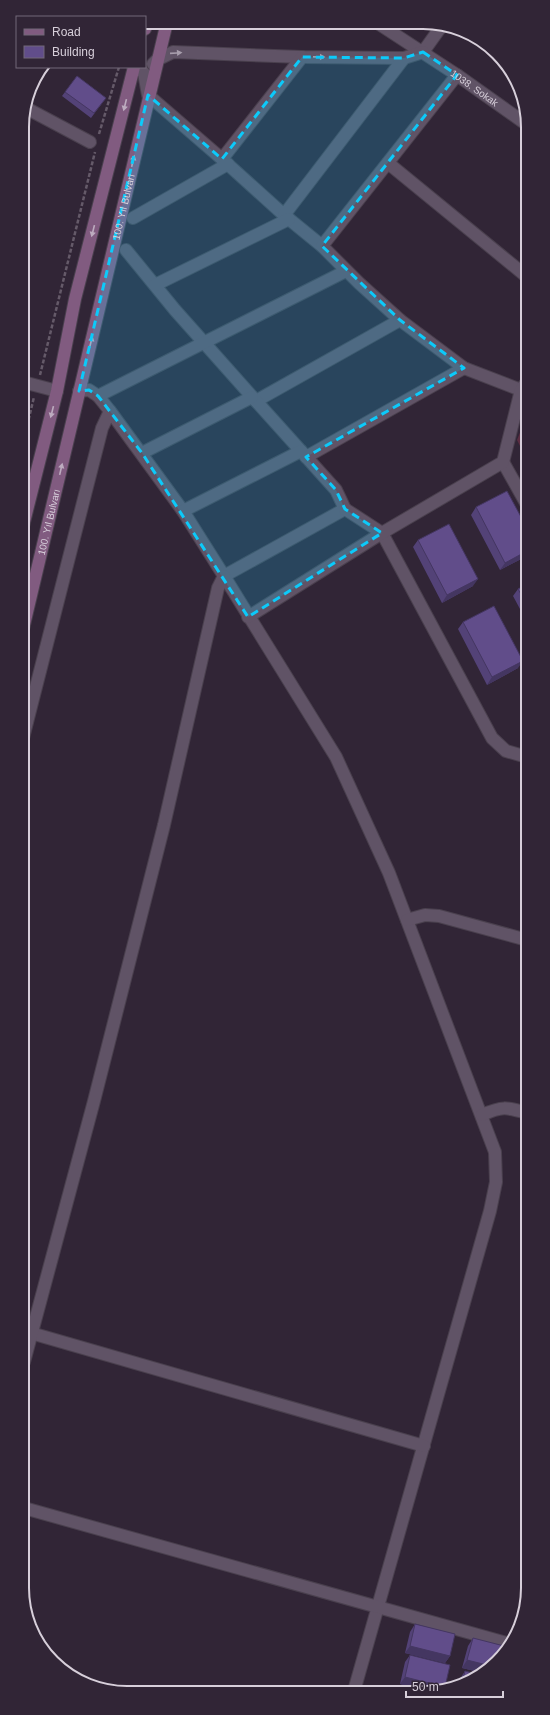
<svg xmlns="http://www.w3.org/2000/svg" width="550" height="1715" viewBox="0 0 550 1715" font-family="Arial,sans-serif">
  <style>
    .green { fill: #5b2d42 }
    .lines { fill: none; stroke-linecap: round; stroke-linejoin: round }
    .street-casing { stroke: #4a404e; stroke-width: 14 }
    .secondary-casing { stroke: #4a404e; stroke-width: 14 }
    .path { stroke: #655a69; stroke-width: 2.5; stroke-dasharray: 4 2; stroke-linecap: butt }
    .street { stroke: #605366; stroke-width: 12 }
    .secondary { stroke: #815b80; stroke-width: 12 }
    .wall { fill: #534277 }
    .shaded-wall { fill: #443661 }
    .building { fill: #614d8a; stroke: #443661 }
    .oneway { fill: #a79dac }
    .oneway2 { fill: #bdacbf }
    .marked { fill: #0ccafa; fill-opacity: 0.2; stroke: #0ccafa; stroke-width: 3; stroke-dasharray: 8 5; stroke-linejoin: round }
    .labels { text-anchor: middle; stroke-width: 3; stroke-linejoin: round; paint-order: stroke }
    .street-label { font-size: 10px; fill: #d7cfda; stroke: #312536 }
    .rim { fill: none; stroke: #d7cfda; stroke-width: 2 }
  </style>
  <rect width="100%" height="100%" fill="#312536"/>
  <path class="green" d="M526,418V458L517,440Z"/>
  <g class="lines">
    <g class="street-casing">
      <g id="street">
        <path id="s1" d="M379,24L457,75L526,124"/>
        <path d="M423,52L443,24"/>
        <path d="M153,64L157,60L173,52L302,57L404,58L423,52"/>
        <path d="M136,67L144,73L148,95L222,159L284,215L322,246L359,283L400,320L464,368L526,392"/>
        <path d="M26,108L90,142"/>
        <path d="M222,159L302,57"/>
        <path d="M388,163L526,276"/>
        <path d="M284,215L404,58"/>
        <path d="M133,218L228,164"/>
        <path d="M322,246L457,75"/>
        <path d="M126,250L175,310L256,401L400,320"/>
        <path d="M155,285L289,219"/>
        <path d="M23,382L57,391"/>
        <path d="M79,391L89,390L98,396L110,411L183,511L224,576L345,509L336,490L256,401"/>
        <path d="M98,396L346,271"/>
        <path d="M142,453L252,397"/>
        <path d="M306,457L464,368"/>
        <path d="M503,462L526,503"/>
        <path d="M345,509L382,533L492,738L506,751L527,757"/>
        <path d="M183,511L301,451"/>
        <path d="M224,576L336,757L389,873L495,1152L496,1182L490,1211L354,1691"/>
        <path d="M248,617L382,533L503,462L521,390L526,383"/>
        <path d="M23,738L102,428L110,411"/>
        <path d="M407,920L425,915L439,916L527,940"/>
        <path d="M482,1115C502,1106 506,1107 527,1113"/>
        <path d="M24,1331L424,1446"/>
        <path d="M24,1362L94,1101L164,825L218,588L224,576"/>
        <path d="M24,1508L510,1644"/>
      </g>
    </g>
    <g class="secondary-casing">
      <g id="secondary">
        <path d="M145,29L147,22"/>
        <path d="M23,526L57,391L75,299L134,67"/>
        <path id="s2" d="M23,629L167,22"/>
      </g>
    </g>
    <path class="path" d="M99,134L119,67
      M40,375L95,152
      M23,443L34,397"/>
    <use href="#street" class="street"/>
    <use href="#secondary" class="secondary"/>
  </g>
  <path class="wall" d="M77,76L106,98L91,118L62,96Z
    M476,507L527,528V556L500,570L471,515Z
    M418,540L473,586L442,603L413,547Z
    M527,584V622L513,596L518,589Z
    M463,622L518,668L487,685L458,629Z
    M415,1624L450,1656L445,1663L405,1653L410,1632Z
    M473,1638L502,1657L483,1673L462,1668L468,1646Z
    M410,1655L445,1687L442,1691H428L400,1684L405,1662Z
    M465,1671L475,1679L458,1685L460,1679Z"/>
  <path class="shaded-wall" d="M527,551V556L500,570L505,563Z
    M478,579L473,586L442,603L447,595Z
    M523,661L518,668L487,685L492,677Z
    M410,1646L450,1656L445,1663L405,1653Z
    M467,1660L491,1666L483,1673L462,1668Z
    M405,1677L445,1687L442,1691H428L400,1684Z"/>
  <path class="building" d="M77,76L106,98L94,113L65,92Z
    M507,491L527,528V551L505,563L476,507Z
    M449,524L478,579L447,595L418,540Z
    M527,584V605L518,589Z
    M494,606L523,661L492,677L463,622Z
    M415,1624L455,1634L450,1656L410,1646Z
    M473,1638L508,1647L502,1657L491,1666L467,1660Z
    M410,1655L450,1665L445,1687L405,1677Z
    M465,1671L480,1675L475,1679L462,1684Z"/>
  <defs><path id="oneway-solid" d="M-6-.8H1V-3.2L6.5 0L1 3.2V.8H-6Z"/></defs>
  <g class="oneway">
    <use href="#oneway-solid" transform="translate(176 53) rotate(-4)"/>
    <use href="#oneway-solid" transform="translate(319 57) rotate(1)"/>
  </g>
  <g class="oneway2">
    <use href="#oneway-solid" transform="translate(125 105) rotate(104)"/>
    <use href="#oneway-solid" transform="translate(133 161) rotate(-77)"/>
    <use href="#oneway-solid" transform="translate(93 231) rotate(104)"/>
    <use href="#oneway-solid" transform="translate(91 342) rotate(-76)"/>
    <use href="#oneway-solid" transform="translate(52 412) rotate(104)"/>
    <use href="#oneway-solid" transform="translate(61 469) rotate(-77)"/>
  </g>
  <path class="marked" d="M423,52L457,75L322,246L400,320L464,368L306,457L336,490L345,509L382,533L248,617L142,453L98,396L89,390L79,391L148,95L222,159L302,57L404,58Z"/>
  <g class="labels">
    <g class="street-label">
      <text dy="4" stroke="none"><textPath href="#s1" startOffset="115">1038. Sokak</textPath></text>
      <text dy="4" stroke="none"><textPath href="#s2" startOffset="434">100. Yıl Bulvarı</textPath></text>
      <text dy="4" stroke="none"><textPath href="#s2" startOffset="110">100. Yıl Bulvarı</textPath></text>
    </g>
  </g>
  <path d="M0 0H550V1715H0ZM127 29H423A98 98 0 0 1 521 127V1588A98 98 0 0 1 423 1686H127A98 98 0 0 1 29 1588V127A98 98 0 0 1 127 29Z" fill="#312536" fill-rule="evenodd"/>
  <path class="rim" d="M127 29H423A98 98 0 0 1 521 127V1588A98 98 0 0 1 423 1686H127A98 98 0 0 1 29 1588V127A98 98 0 0 1 127 29Z"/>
  <rect x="16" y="16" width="130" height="52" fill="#312536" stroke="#736978"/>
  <rect x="24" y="29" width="20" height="6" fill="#815b80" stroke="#736978"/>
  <text x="52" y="36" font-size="12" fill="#d7cfda">Road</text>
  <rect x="24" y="46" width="20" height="12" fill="#614d8a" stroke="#736978"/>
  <text x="52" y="56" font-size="12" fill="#d7cfda">Building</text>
  <path d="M406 1691v6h97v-6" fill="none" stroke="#d7cfda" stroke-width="2"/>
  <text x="412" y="1691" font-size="12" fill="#d7cfda" stroke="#312536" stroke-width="3" paint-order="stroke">50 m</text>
</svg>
